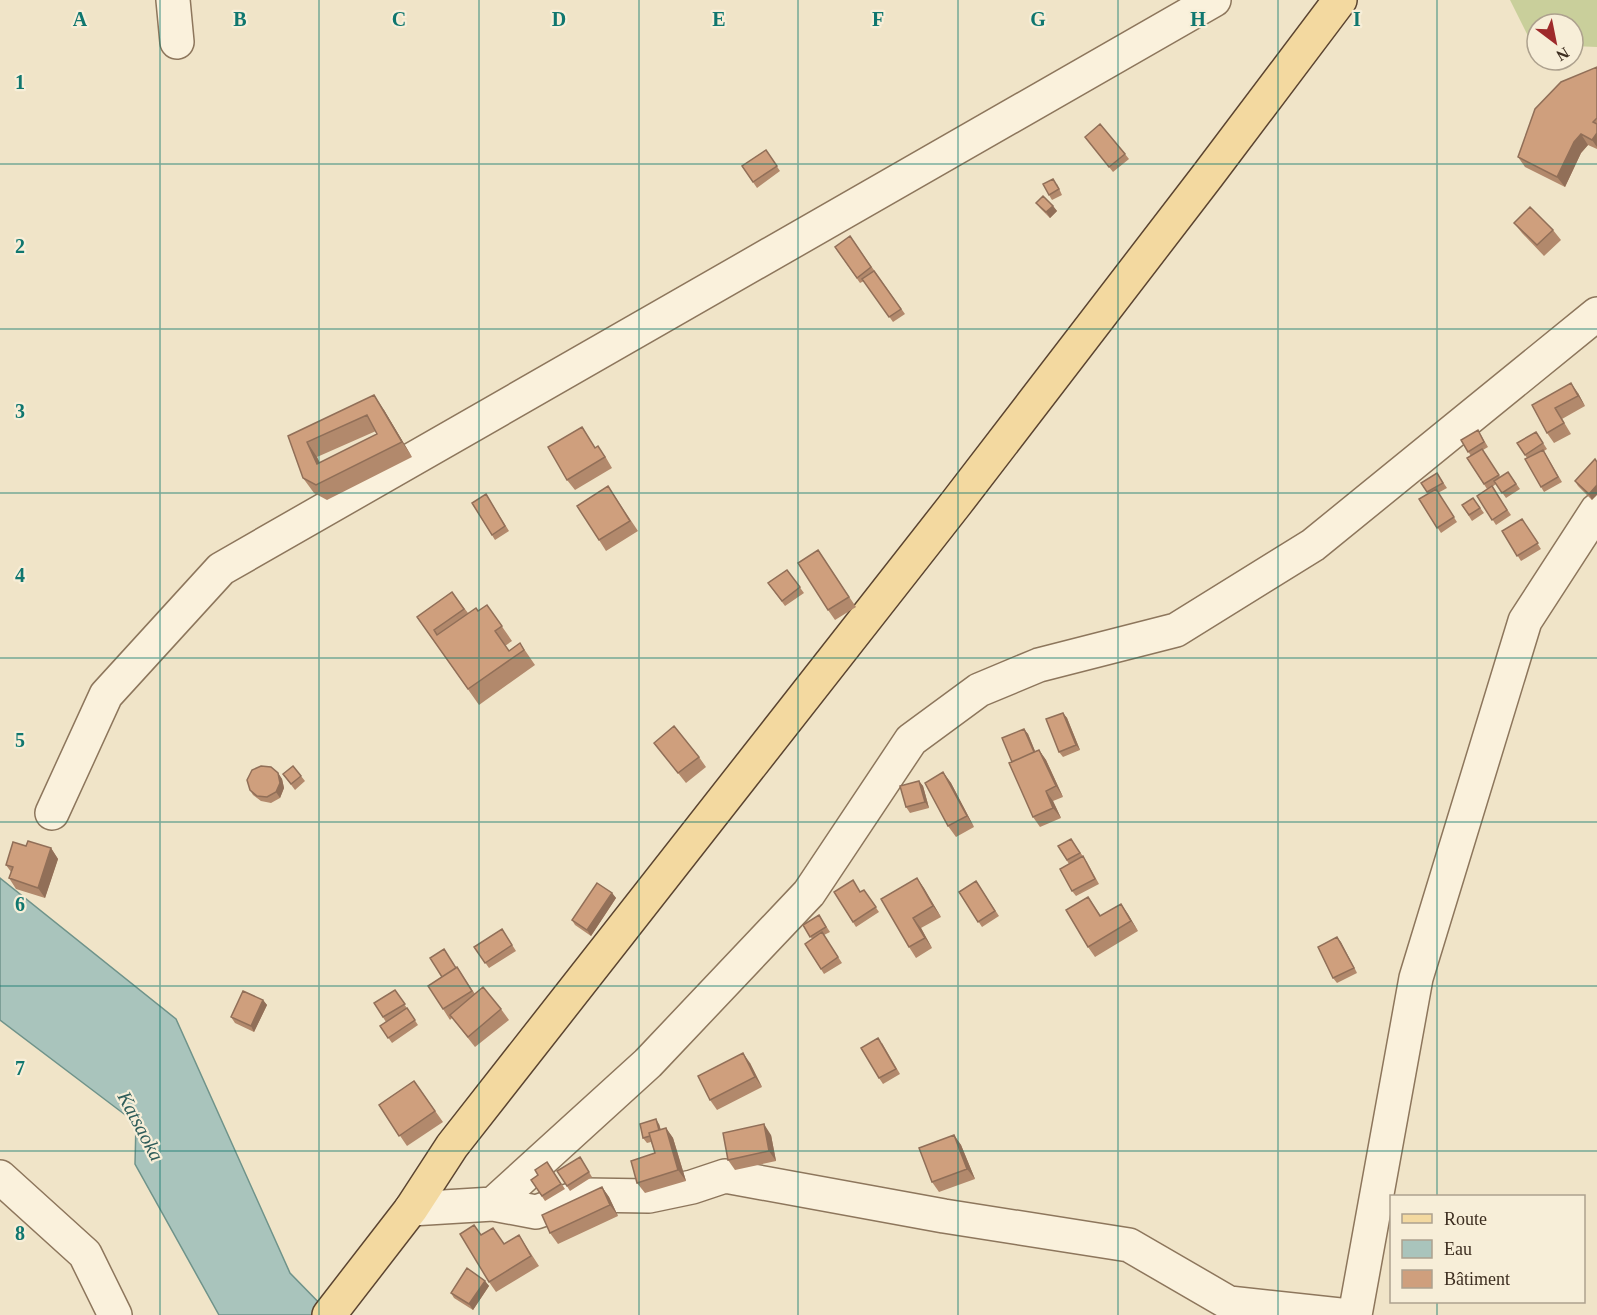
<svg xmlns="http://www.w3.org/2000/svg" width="1597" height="1315" viewBox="0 0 1597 1315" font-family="'Times New Roman',serif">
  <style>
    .green { fill: #c9cf9b }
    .water { fill: #a9c4bc; stroke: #6f938a; stroke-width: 1.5 }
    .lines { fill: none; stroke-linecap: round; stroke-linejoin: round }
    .minor-casing { stroke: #8d765c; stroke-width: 36 }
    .major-casing { stroke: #5b4430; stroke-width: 36 }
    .minor { stroke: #faf1dc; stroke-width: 33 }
    .major { stroke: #f3d9a0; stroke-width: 33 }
    .wall { fill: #b2896c; fill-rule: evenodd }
    .shaded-wall { fill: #916f58 }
    .building { fill: #cf9f7d; stroke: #916f58; stroke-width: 1.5; fill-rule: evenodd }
    .grid { fill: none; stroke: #0f766e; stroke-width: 1.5; stroke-opacity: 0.55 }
    .labels { text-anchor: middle; stroke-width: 4.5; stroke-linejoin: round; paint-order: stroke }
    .water-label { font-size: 20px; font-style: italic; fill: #2f5d5a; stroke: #f7eed8 }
    .grid-label { font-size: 20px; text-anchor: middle; font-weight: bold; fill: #0f766e; stroke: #f7eed8; stroke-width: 4.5; stroke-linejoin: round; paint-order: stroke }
  </style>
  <rect width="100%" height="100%" fill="#f0e4c8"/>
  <path class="green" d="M1510,0H1597V47L1573,46V24H1537V45L1532,44Z"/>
  <path class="water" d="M0,878L176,1019L290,1273L331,1315H219L135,1164L136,1123L0,1020Z"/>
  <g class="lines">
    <g class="minor-casing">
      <path id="minor" d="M173,0L177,42
        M52,813L106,695L221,569L1214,0
        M0,1177L85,1254L115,1315
        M493,1204L536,1212L585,1195L649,1196L692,1187L725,1176L944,1216L1129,1245L1229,1303L1340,1315
        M411,1209L493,1204L648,1063L809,893L911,740L979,690L1039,665L1176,630L1313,545L1597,314
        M1355,1315L1416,978L1525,621L1597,510"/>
    </g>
    <g class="major-casing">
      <path id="major" d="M329,1315L411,1209L452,1146L957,502L1208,175L1340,0"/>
    </g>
    <use href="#minor" class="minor"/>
    <use href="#major" class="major"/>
  </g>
  <path class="wall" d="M1597,67V149L1588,145L1581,153L1565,187L1525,167L1518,157Z
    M1085,137L1125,154L1129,159L1113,172Z
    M766,150L780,171L757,188L742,166Z
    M1057,184L1062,195L1052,200L1049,195Z
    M1036,203L1053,206L1057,211L1050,218L1040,208Z
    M1514,223L1553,230L1561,240L1544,256L1522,233Z
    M850,236L905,314L893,322L864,281L860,283L835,247Z
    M1578,393L1585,406L1562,419L1571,434L1554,443L1547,433L1532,405Z
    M384,410L412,457L327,500L314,493L303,478L288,436ZM376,431L377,434L320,463L317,457Z
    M582,427L595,448L605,456L612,468L575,490L567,480Z
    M1536,432L1547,449L1544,451L1562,482L1544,492L1541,487L1527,458L1517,443Z
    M1481,435L1488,447L1483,450L1500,477L1508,472L1520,489L1506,498L1496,484L1492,487L1511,515L1496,525L1477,496L1487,489L1467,458L1471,456L1461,440Z
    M1595,459L1592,500L1578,486L1575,481Z
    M1437,473L1447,488L1438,493L1457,522L1441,533L1419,499L1428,494L1421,483Z
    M608,486L638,531L606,551L599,540Z
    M486,494L509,531L495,540L472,503Z
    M1473,498L1484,513L1472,521L1462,505Z
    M1522,519L1541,549L1521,561L1502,531Z
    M818,550L856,607L835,620L828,610Z
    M787,570L804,593L785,606L768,583Z
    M452,592L468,613L478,611L487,605L512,641L505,646L509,651L520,643L535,665L479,705L417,617Z
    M1063,713L1067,718L1080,750L1063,757L1059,752Z
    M1024,729L1028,734L1035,751L1039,750L1046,760L1063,797L1053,801L1061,818L1040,827L1033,817Z
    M654,743L699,757L706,767L686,783Z
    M943,772L951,783L974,827L956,837L948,826Z
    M278,773L282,779L284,788L280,798L271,803L261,801L253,795L250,790Z
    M283,774L301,776L305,781L295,790Z
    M919,781L923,786L929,808L910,813L906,807Z
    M1071,839L1087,862L1099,884L1076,896L1072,891L1069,864L1058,846Z
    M26,846L51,848L58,859L45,898L16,889L9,878L11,872L6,865Z
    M917,878L941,917L921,928L932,948L916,958L909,947Z
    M976,881L999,916L982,927L959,892Z
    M864,890L879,912L856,927L834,892H861Z
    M612,893L616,898L591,936L575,925L572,920Z
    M1088,897L1101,916L1121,904L1138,931L1095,957L1088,947Z
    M819,915L830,932L824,935L842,963L824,974L805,944L812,939L803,925Z
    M502,929L516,951L489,968L474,947Z
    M1337,937L1357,973L1337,983L1333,978Z
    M457,967L475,994L501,1009L509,1020L475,1047L452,1018L450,1020L443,1009L442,977Z
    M395,990L418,1025L392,1043L380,1026L386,1022L374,1003Z
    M263,1000L267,1005L254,1032L235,1023L231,1017Z
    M882,1043L900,1074L883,1084L879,1078Z
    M750,1063L762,1087L717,1110L710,1100Z
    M414,1081L443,1122L407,1146L379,1105Z
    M659,1124L661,1130L666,1128L673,1138L686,1181L645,1193L637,1183L655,1153L651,1142L647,1143L643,1138Z
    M771,1135L776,1161L735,1170L728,1160Z
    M954,1135L961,1145L975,1179L939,1192L932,1182Z
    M580,1157L592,1177L570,1191L557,1171Z
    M547,1162L565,1189L545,1201L531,1180L538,1175Z
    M602,1187L609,1197L618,1216L558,1244L550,1233Z
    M481,1235L504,1244L519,1235L539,1266L496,1292L489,1282Z
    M485,1281L489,1286L473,1310L454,1298L451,1293Z"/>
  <path class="shaded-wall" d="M1597,133V147L1592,140Z
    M1581,134L1588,145L1581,153L1565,187L1557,177L1574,142Z
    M1053,206L1057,211L1050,218L1046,212Z
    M1571,383L1578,393L1585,406L1578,396Z
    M374,395L384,410L412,457L402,442Z
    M307,442L317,457L327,480L317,464Z
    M1597,485V495L1592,500L1589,494Z
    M1063,713L1067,718L1080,750L1076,745Z
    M1024,729L1028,734L1039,761L1035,755Z
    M1039,750L1046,760L1063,797L1056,786Z
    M943,772L951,783L974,827L967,816Z
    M278,773L282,779L284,788L280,798L276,792Z
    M919,781L923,786L929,808L925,802Z
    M1046,791L1053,801L1061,818L1053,808Z
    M51,848L58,859L45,898L38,888Z
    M917,878L924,888L941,917L933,906Z
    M612,893L616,898L591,936L587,930Z
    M1121,904L1128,914L1138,931L1131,921Z
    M913,918L921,928L932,948L925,938Z
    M1337,937L1341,942L1357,973L1354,968Z
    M263,1000L267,1005L254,1032L251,1026Z
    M743,1053L750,1063L762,1087L755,1077Z
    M656,1119L659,1124L663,1139L660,1134Z
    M764,1124L771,1135L776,1161L769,1151Z
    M666,1128L673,1138L686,1181L678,1170Z
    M954,1135L961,1145L975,1179L967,1169Z
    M602,1187L609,1197L618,1216L610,1205Z
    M485,1281L489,1286L473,1310L469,1304Z"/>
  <path class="building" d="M1597,67V118L1593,122L1597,124V133L1592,140L1581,134L1574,142L1557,177L1518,157L1535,109L1561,82Z
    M1100,124L1125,154L1109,167L1085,137Z
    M766,150L777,166L753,182L742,166Z
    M1053,179L1059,189L1049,195L1043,184Z
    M1043,196L1053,206L1046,212L1036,203Z
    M1530,207L1553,230L1537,245L1514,223Z
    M850,236L871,267L857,278L835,247Z
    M874,271L901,309L889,317L862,279Z
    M1571,383L1578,396L1555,408L1564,423L1547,433L1532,405Z
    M374,395L402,442L316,485L303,478L288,436ZM367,415L377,434L317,464L307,442Z
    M582,427L595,448L598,446L605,457L567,480L548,447Z
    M1478,430L1484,442L1468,452L1461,440Z
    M1536,432L1543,443L1525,455L1517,443Z
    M1482,449L1499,475L1484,484L1467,458Z
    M1543,450L1558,477L1541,487L1525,459Z
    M1595,459L1597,462V485L1589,494L1575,481Z
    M1508,472L1516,484L1502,493L1494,481Z
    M1437,473L1443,483L1427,492L1421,483Z
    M608,486L630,521L599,540L577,506Z
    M1492,486L1507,510L1492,520L1477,496Z
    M1436,489L1454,517L1437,528L1419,499Z
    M486,494L505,526L492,535L472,503Z
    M1473,498L1480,508L1469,515L1462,505Z
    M1522,519L1538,543L1517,556L1502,531Z
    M818,550L849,597L828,610L798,563Z
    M787,570L800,587L782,601L768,583Z
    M452,592L464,609L434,630L437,635L476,608L478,611L487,605L502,626L495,631L509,651L520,643L524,650L468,689L417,617Z
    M1063,713L1076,745L1059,752L1046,719Z
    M674,726L699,757L678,773L654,743Z
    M1024,729L1034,752L1012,762L1002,738Z
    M1039,750L1056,786L1046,791L1053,808L1033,817L1009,763Z
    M261,766L271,767L278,773L280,783L276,792L267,797L257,796L250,790L247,780L252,770Z
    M293,766L301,776L291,784L283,774Z
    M943,772L967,816L948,826L925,783Z
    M919,781L925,802L906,807L900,786Z
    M1071,839L1080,853L1067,860L1058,846Z
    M28,841L51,848L38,888L9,878L13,867L6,865L13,842L26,846Z
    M1083,856L1095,879L1072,891L1060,869Z
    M917,878L933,906L913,918L925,938L909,947L881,899Z
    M853,880L860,892L864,890L876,907L853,922L834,892Z
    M976,881L995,911L978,922L959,892Z
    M597,883L612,893L587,930L572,920Z
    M1088,897L1100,916L1121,904L1131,921L1088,947L1066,910Z
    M819,915L826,927L810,937L803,925Z
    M502,929L512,945L485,963L474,947Z
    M822,932L838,957L821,969L805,944Z
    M1337,937L1354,968L1333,978L1318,947Z
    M444,949L456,968L442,977L430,958Z
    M457,967L472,991L443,1009L428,986Z
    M483,987L501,1009L468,1037L450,1015Z
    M395,990L405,1004L383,1017L374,1003Z
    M243,991L263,1000L251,1026L231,1017Z
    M407,1008L415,1020L388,1038L380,1026Z
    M878,1038L896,1069L879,1078L861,1048Z
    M743,1053L755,1077L710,1100L698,1076Z
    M414,1081L435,1111L399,1136L379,1105Z
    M656,1119L659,1130L649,1133L650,1136L643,1138L640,1124Z
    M764,1124L769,1151L728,1160L723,1133Z
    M666,1128L678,1170L637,1183L631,1161L655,1153L649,1133Z
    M954,1135L967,1169L932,1182L919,1148Z
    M580,1157L589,1172L567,1186L557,1171Z
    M547,1162L561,1184L542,1196L531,1180L538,1175L535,1170Z
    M602,1187L610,1205L550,1233L542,1215Z
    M474,1225L481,1235L493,1228L504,1244L519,1235L531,1256L489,1282L460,1234Z
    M467,1268L485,1281L469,1304L451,1293Z"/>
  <path class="grid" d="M160,0V1315M319,0V1315M479,0V1315M639,0V1315M798,0V1315M958,0V1315M1118,0V1315M1278,0V1315M1437,0V1196M0,164H1597M0,329H1597M0,493H1597M0,658H1597M0,822H1597M0,986H1597M0,1151H1597M1437,1302V1315"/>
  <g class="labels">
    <g class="water-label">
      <text transform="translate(141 1126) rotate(62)" y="7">Katsaoka</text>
    </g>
  </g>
  <g class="grid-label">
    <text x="80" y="26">A</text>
    <text x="240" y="26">B</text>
    <text x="399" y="26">C</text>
    <text x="559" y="26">D</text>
    <text x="719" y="26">E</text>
    <text x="878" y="26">F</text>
    <text x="1038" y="26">G</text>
    <text x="1198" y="26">H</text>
    <text x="1357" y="26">I</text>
    <text x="20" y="89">1</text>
    <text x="20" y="253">2</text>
    <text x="20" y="418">3</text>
    <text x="20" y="582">4</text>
    <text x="20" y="747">5</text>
    <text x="20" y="911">6</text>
    <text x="20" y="1075">7</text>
    <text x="20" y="1240">8</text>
  </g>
  <rect x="1390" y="1195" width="195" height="108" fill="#f7eed8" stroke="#ada18e" stroke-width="1.5"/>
  <rect x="1402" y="1214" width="30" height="9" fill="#f3d9a0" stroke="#ada18e" stroke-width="1.5"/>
  <text x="1444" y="1225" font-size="18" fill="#3d2e20">Route</text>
  <rect x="1402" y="1240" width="30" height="18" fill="#a9c4bc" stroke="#ada18e" stroke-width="1.5"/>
  <text x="1444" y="1255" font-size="18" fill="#3d2e20">Eau</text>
  <rect x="1402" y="1270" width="30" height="18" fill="#cf9f7d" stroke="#ada18e" stroke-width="1.5"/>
  <text x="1444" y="1285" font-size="18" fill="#3d2e20">Bâtiment</text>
  <g transform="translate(1555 42) rotate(148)"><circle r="28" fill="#f7eed8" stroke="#ada18e" stroke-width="1.5"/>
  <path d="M0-4.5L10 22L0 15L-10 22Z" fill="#9e2a2b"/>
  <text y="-9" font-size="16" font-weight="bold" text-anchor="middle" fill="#3d2e20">N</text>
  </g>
</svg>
